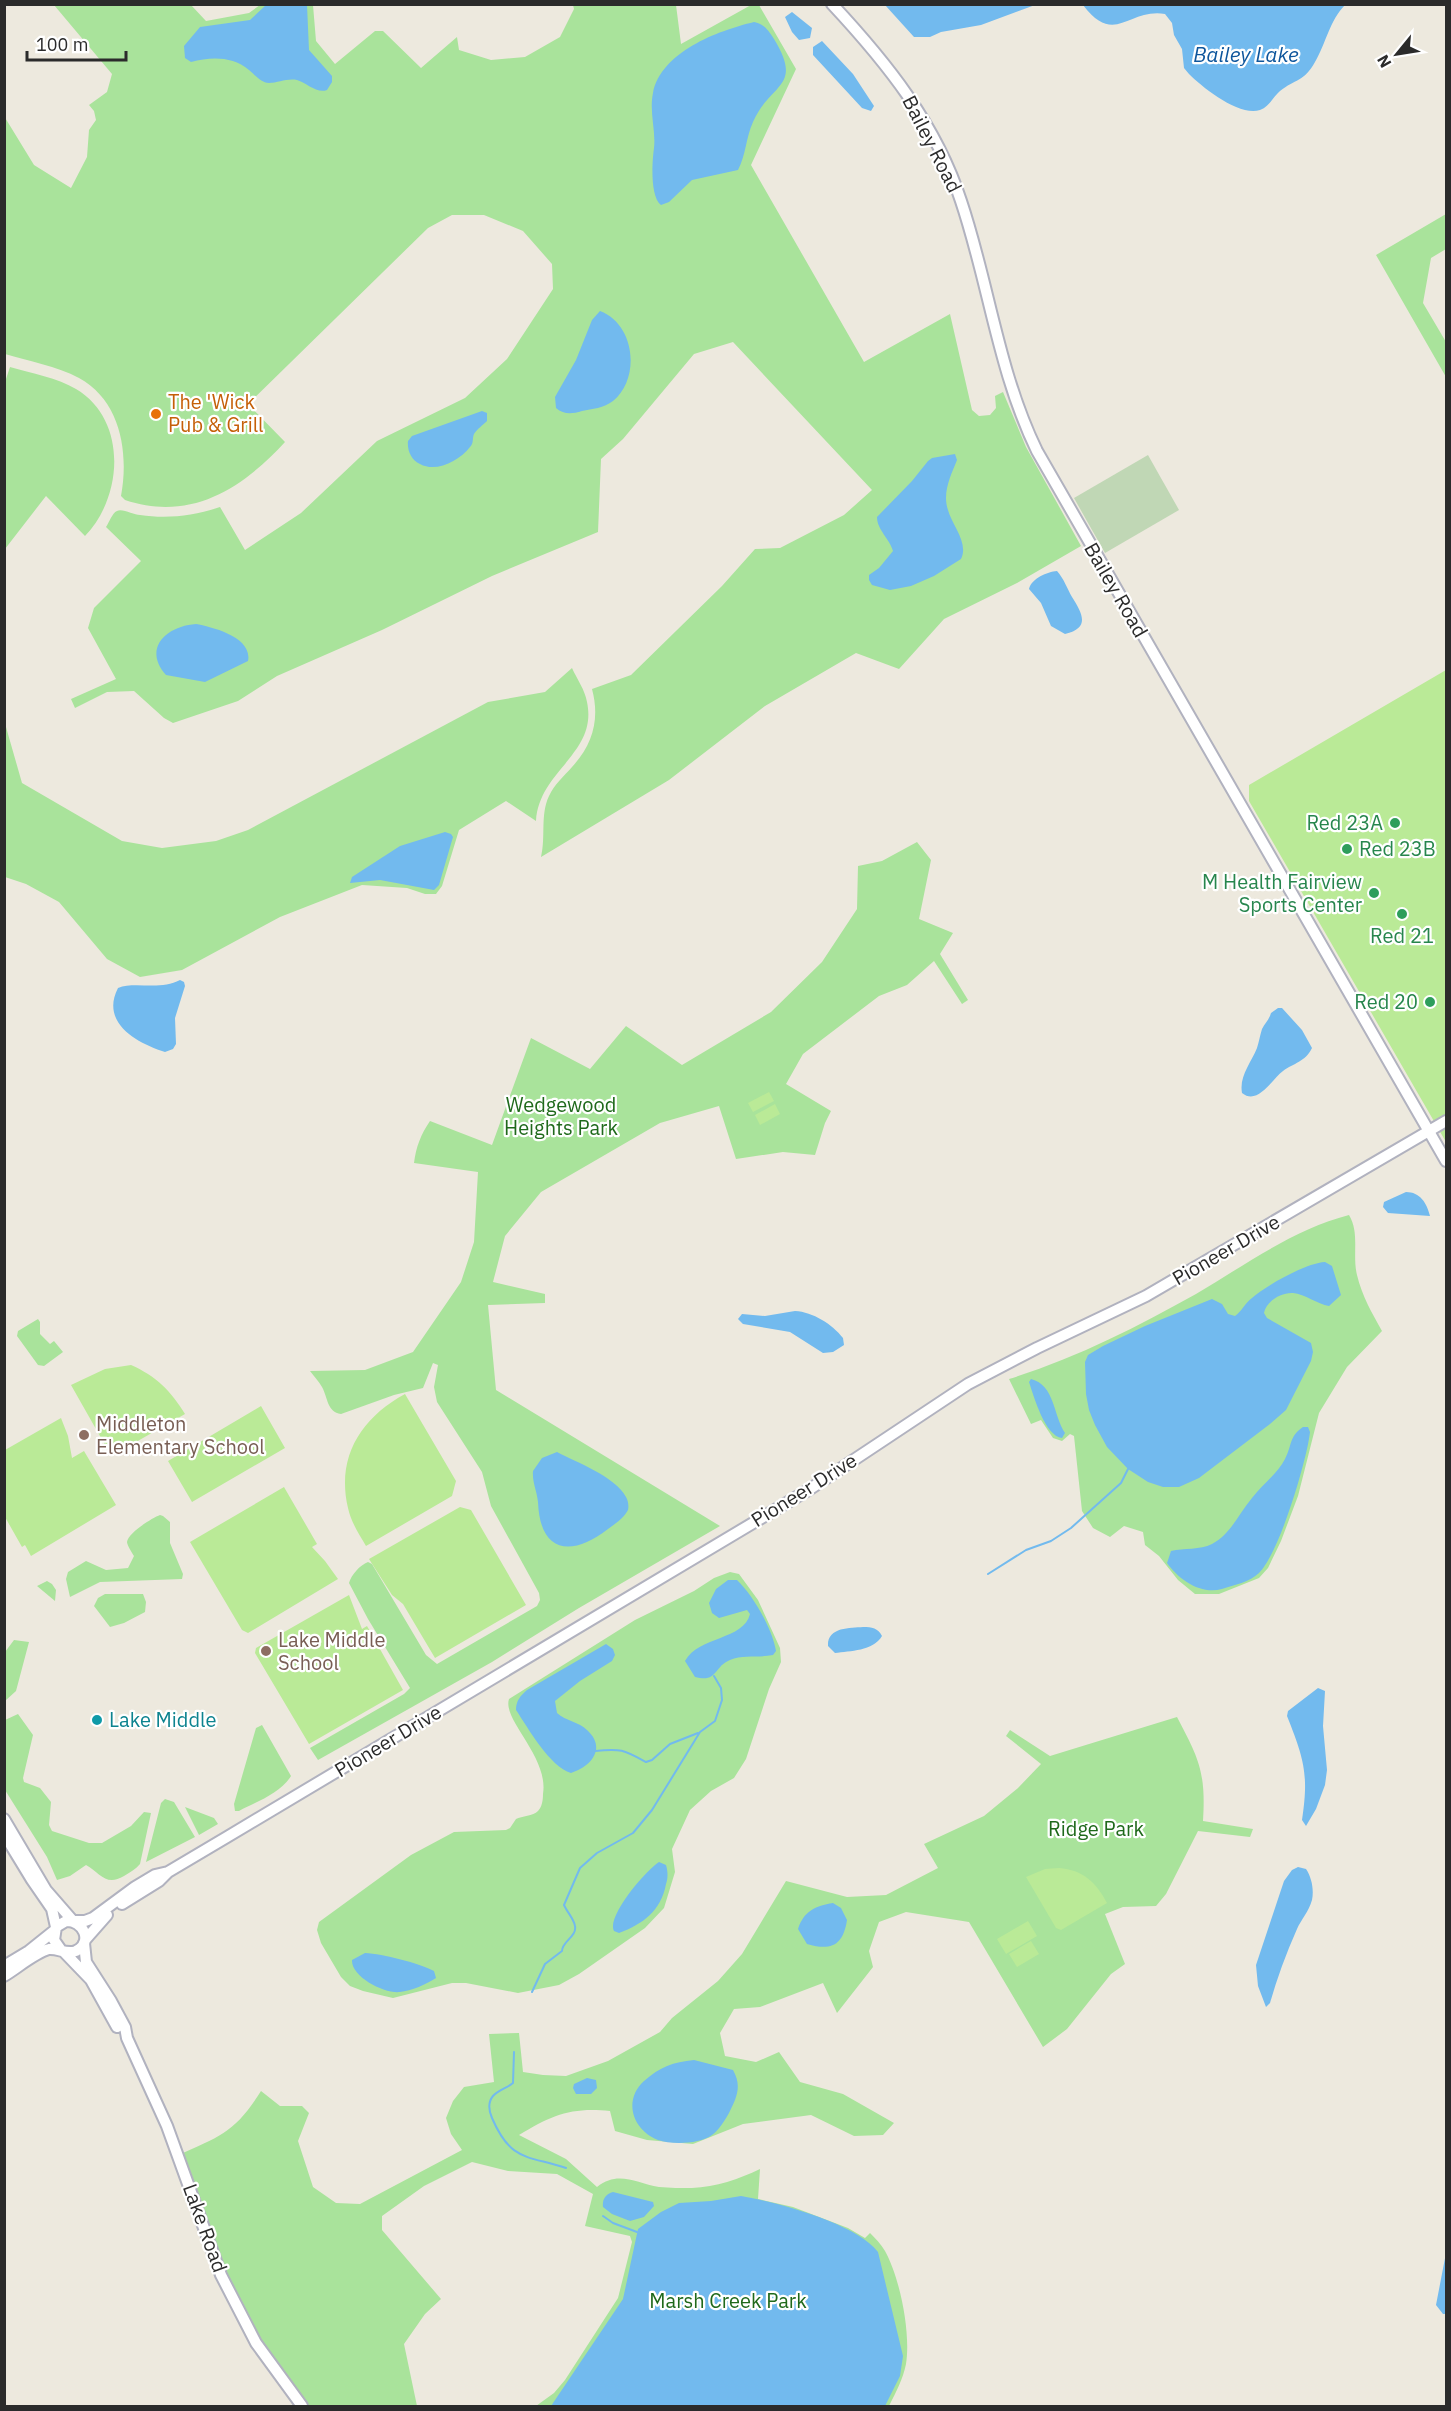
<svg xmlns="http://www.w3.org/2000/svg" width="1451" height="2411" viewBox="0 0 1451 2411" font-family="'IBM Plex Sans',sans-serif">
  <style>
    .green { fill: #a9e39b }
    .cemetery { fill: #c0d7b5 }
    .pitch { fill: #baea97 }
    .water { fill: #72baee }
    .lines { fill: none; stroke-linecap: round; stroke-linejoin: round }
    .stream { stroke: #72baee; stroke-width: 2 }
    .tertiary-casing { stroke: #b1b2bf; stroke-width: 14 }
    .secondary-casing { stroke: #b1b2bf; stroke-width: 14 }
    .tertiary { stroke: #fff; stroke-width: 10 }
    .secondary { stroke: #fff; stroke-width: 10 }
    .food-dot { fill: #e8710a; stroke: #fff; stroke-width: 2 }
    .leisure-dot { fill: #2e9e5b; stroke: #fff; stroke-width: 2 }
    .education-dot { fill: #8d6e63; stroke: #fff; stroke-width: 2 }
    .culture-dot { fill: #0f9aa8; stroke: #fff; stroke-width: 2 }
    .labels { text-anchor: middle; stroke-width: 4.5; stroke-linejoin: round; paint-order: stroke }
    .street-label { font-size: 20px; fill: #2b2b2b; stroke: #fff }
    .food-label { font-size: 20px; fill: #c56008; stroke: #fff; text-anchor: start }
    .leisure-label { font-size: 20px; fill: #27864d; stroke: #fff; text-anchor: end }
    .park-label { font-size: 20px; fill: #1f691b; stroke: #fff }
    .education-label { font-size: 20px; fill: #785e54; stroke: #fff; text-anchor: start }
    .culture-label { font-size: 20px; fill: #0d838f; stroke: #fff; text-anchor: start }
    .water-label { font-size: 21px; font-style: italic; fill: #0e569c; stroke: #fff }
  </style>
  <rect width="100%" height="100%" fill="#ede9de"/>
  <path class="green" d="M54,5H191L206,21L249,13L260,5H313L316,41L335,64L375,31H383L421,68L457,37L459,50L491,60L525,57L560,37L574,9L573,5H676L681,44L751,5H759L796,69L751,165L864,362L950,314L972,410L979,416L990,415L996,408L995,396L1003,392L1026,447L1081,546L1017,583L944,619L899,669L856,653L765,706L669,780L541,857C546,837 540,815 549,796C554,785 564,776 572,767C593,744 600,719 592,689L631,675L722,586L755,549L780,548L844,515L872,490L733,342L694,354L623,439L601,459L598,532L492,576L382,630L277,676L238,701L173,723L164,718L134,691L107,692L75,708L71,699L116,679L88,628L94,608L141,561L106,527C109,523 112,513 117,511C122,508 134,515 140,515C167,519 194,516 220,507L245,550L301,513L377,441L465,398L507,359L553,289L552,264L523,231L484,215H452L428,228L248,404L285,442C242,489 190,522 125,500L121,496C129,453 121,401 79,378C57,366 28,361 5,354L4,116L34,165L71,188L87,157L89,130L96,120L94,111L89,105L107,92L112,74Z
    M1446,214V249L1431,258L1423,303L1446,342V377L1376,255Z
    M10,367C31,373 58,378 76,389C128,420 123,497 85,536L46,496L5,549L4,385Z
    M572,668C577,679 585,690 587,702C598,754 539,770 536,821L506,801L459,830L442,886L436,894H425L407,888L362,885L280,917L182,970L140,977L107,959L59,902L26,884L5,877L4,720L22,783L122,841L162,848L216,841L248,830L488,702L545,692Z
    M917,842L931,860L919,919L953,933L940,954L968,1000L962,1004L934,961L907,985L879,996L803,1054L786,1084L831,1111L825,1123L815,1155L783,1152L736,1159L719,1106L660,1123L541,1192L505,1236L493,1282L545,1294V1303L488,1305L496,1390L720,1526L579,1608L492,1662L318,1760L310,1748L404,1694L410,1688L368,1619L349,1583C351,1575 360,1565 368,1562L372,1564L426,1655L437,1664L537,1606L540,1600L539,1593L491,1506L482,1472L437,1402L434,1387L438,1365L433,1363L423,1388L394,1395L341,1414C327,1412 328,1398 322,1387C319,1382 314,1376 310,1371L365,1370L413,1352L461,1282L474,1242L478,1172L414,1163C416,1147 421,1134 430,1121L492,1145L531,1038L590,1069L626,1026L682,1065L771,1012L822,962L857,909L858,866L882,861Z
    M1349,1215C1360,1233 1352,1255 1357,1275C1362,1296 1372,1313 1382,1331L1347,1367L1319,1413L1298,1496L1281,1541L1268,1568L1259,1578L1219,1594H1195L1178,1580L1159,1556L1145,1545L1143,1532L1124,1526L1110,1537L1093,1528L1082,1511L1074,1436L1070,1434L1062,1441L1053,1438L1041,1420L1031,1424L1009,1379C1074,1359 1137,1327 1196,1294C1245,1265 1294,1229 1349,1215Z
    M38,1319L40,1322V1334L50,1344L54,1341L63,1352L44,1366L38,1365L17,1336L18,1331Z
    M160,1515L163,1516L170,1522V1543L183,1574L182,1579L100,1582L70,1597L66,1579L68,1572L86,1561L106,1570L128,1568L134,1556C132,1553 127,1545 127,1542C128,1533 152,1518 160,1515Z
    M730,1572L739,1574L758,1600L780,1648L781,1662L769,1689L746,1759L734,1778L711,1791L690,1810L672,1849L675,1872L664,1908L645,1928L579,1974L559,1985L518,1993L466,1983H452L393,1998L363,1991L350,1986L341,1977L321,1943L317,1930L319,1922L411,1855L454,1832L506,1830L510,1828L516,1819C522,1816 533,1816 538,1811C542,1807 543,1800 543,1794C549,1757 502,1720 509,1699L635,1620L694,1591L714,1578Z
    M47,1581L52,1584L56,1590L55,1601L37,1586Z
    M105,1594H143L146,1602L145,1612L124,1623L110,1627L94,1606L98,1598Z
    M14,1640L29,1642L16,1691L5,1701V1652Z
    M18,1714L33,1735L23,1778L24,1782L40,1788L51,1802L49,1825L52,1831L89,1843H102L131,1826L144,1812L151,1813L140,1864C136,1869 130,1872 124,1876C106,1887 100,1873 86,1865L70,1876L57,1880L47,1857L5,1790V1720Z
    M1177,1717C1199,1759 1206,1772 1203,1821L1253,1829L1250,1837L1198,1831L1166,1894L1156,1906L1123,1907L1105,1914L1125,1964L1111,1974L1067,2029L1043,2047L969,1922L906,1912L879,1922L869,1951L873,1967L837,2013L823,1983L760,2007L734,2009L720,2033L725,2056L756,2062L779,2052L800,2082L843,2094L894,2123L883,2135L854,2136L811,2115L743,2124L693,2144L647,2140L615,2131L610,2111C571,2107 552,2115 519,2135L566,2159L597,2187C618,2170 636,2183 659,2187C670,2188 681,2188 692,2188C716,2187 739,2179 760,2169L758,2199L793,2207L848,2228L865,2238L870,2233C875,2238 881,2244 885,2251C900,2278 911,2333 906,2364C903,2379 896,2392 889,2406H536L554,2393L565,2380L618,2298L632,2242L630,2236L585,2226L593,2194L557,2174L508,2171L472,2162L424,2186L382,2216V2230L441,2299L425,2314L404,2344L417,2406H302L243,2318L178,2155C221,2136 235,2132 261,2091L280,2106H302L309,2113L298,2141L313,2187L336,2203L360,2204L462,2150L451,2134L446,2118L453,2101L464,2087L494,2082L489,2034L519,2033L523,2072L543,2075L566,2076L608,2061L660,2032L672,2018L718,1981L742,1954L786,1881L847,1897L886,1895L938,1868L924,1844L984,1816L1018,1788L1041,1764L1006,1736L1010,1730L1050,1756Z
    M262,1725L291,1776C281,1793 256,1802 239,1811H235L234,1804L256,1728Z
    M165,1799L174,1802L195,1837L146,1862L161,1803Z
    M185,1807L214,1818L218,1824L199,1835Z"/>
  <path class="cemetery" d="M1148,455L1179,510L1105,553L1074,498Z"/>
  <path class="pitch" d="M1446,670V1142L1249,801V785Z
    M769,1092L774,1101L753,1112L748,1103Z
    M775,1104L780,1114L760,1125L755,1115Z
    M131,1365C156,1376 171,1391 185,1414L115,1454L109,1452L71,1385L105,1369Z
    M405,1394L456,1481L452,1496L366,1546C359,1534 351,1522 348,1508C336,1457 361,1418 405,1394Z
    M261,1406L285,1448L192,1502L168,1461Z
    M61,1418L68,1436L72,1458L84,1451L116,1505L31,1556L25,1545L22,1547L5,1517V1450Z
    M284,1487L317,1544L312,1547L325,1561L338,1579L248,1633L242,1630L190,1542Z
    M460,1507L471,1510L526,1605L435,1658L403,1604L392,1595L369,1559Z
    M349,1595L362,1629L367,1626L403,1690L309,1744L255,1653L256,1648Z
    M1059,1868C1083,1870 1096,1882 1107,1903L1061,1930L1056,1928L1026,1877L1045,1869Z
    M1028,1921L1037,1936L1006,1954L997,1939Z
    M1031,1941L1039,1954L1017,1967L1009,1954Z"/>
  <path class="water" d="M266,5H307L309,50L332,76V82L327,90C317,94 307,83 297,80C287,78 278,83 269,83C261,83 255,75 249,70C232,56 211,57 191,62L185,58L184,46L200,27L250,20Z
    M885,5H1035L981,25L941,32L930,37H914Z
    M1083,5H1345C1330,20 1326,43 1315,62C1304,82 1295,79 1280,91C1273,97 1270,106 1260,110C1240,117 1203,88 1189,74L1184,68L1182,49L1174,35L1172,23L1165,14C1128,8 1115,47 1083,5Z
    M792,12L812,28L810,38L799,40L792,32L785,17Z
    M754,22C764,24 768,30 774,39C804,88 770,83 753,122C746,137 746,155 738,170L692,180L669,202L661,205C650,197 652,162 654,148C656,130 649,112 653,93C661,52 717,31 754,22Z
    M822,41L853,74L874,106L871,111L862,108L813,55V47Z
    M600,311C635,324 641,378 613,401C604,408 592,409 582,411C572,414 564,415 556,408L555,397L576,360L592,320Z
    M482,411L487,413V421C483,425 477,429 474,434C472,439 474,443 470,447C459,461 436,473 420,464C411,460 407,450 408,441L412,436Z
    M955,454L957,460C951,475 942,493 948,510C952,525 969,543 961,559L934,576L911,586L890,590L872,585L869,580V575L879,568L893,551C890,539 877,530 877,517L912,481L928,461L932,458Z
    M1057,571C1064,579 1067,588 1072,597C1082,613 1091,628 1065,634L1051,626L1041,603L1029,589C1032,578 1047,572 1057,571Z
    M196,624C212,627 253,637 248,661L205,682L166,675C142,648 167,626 196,624Z
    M445,832L451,834L453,837L439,885L434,890L380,880L350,883L352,877L400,846Z
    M180,980L184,982L185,986L175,1018L176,1044L173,1049L165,1052C137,1043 100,1023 118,988C135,981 160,991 180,980Z
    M1278,1008H1282L1302,1030L1312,1048C1305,1062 1294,1063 1283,1071C1272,1079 1258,1106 1242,1093C1239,1076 1251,1063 1257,1048C1259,1042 1260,1035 1262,1029C1265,1023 1269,1020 1271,1013Z
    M1406,1192C1420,1192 1427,1203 1430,1216L1388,1213L1383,1207L1384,1202Z
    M1325,1262L1332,1266L1341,1295L1329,1306C1317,1304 1305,1294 1293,1293C1282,1292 1266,1301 1264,1313L1267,1318L1311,1343L1313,1352L1311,1361L1286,1410L1270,1424L1199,1478L1179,1487H1163L1148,1482L1128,1469L1107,1447L1095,1425L1089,1410L1086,1394L1085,1362L1088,1355L1103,1346L1145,1326L1212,1299L1222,1304L1228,1314L1235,1316C1242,1311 1245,1303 1252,1298C1267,1285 1306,1263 1325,1262Z
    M795,1311C813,1312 832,1324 843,1338L844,1345L833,1352L823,1353L790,1332L743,1324L738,1319L742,1314L765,1316Z
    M1031,1379C1055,1385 1053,1415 1065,1433L1062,1438C1045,1436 1034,1397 1029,1382Z
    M1303,1427H1308L1310,1432C1307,1460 1279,1554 1259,1573C1250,1582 1234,1585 1222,1589C1201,1595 1179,1580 1167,1563L1171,1551C1184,1548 1200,1550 1212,1544C1231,1534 1239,1513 1252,1498C1262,1485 1278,1473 1285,1459C1292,1446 1289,1436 1303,1427Z
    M557,1452C576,1462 616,1477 626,1497C628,1500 629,1506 628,1510C624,1518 615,1524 608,1529C572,1557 540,1554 538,1502C537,1491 532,1482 533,1471L542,1458Z
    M728,1580H737C753,1595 773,1630 776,1651L773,1655C759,1658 744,1654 730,1660C713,1667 718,1683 695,1677L685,1661C699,1636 744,1640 750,1614L747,1610L719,1618L712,1613L709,1603L716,1589Z
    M863,1627C872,1627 878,1628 882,1636C873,1651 850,1651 835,1653L828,1646C827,1627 850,1628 863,1627Z
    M606,1644L613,1649L615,1655L612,1661L580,1681L555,1701L557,1713C566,1721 579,1722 587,1730C607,1748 591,1767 571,1773C550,1767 528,1728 516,1710C516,1701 520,1696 527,1690Z
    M1318,1688L1325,1691L1323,1726L1327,1770L1325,1785L1316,1809L1306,1826L1302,1820C1309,1774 1304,1759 1287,1716L1288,1711Z
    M659,1862L666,1865C668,1872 668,1878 666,1884C661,1911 643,1924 619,1933L614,1931C606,1917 646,1870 659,1862Z
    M1298,1867L1306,1869C1312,1878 1314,1890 1312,1900C1309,1911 1301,1920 1297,1929C1286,1954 1277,1978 1270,2003L1266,2007L1258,1986L1256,1965L1284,1881L1292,1870Z
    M833,1903L841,1908L847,1920C843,1946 831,1951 807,1944L798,1929C804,1911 815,1906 833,1903Z
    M365,1953C383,1954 419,1963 434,1971L436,1978C427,1984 411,1991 400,1992C385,1994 351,1977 352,1960Z
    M694,2060L733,2070C742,2086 737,2097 729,2113C725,2120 719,2130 712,2135C700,2144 672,2145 658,2140C632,2130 623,2100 644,2081C660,2067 673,2062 694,2060Z
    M587,2078L596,2080L597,2088L591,2094H576L573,2088L574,2084Z
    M613,2192L653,2202L654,2206L644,2217L630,2221L612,2214L603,2207C602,2199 606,2194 613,2192Z
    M741,2196C776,2202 856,2223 878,2252L903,2356L900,2376L885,2406H551L623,2299L638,2229L661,2212L679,2203L711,2201Z
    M1446,2253V2314H1443L1436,2305Z"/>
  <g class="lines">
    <path class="stream" d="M988,1574L1026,1550L1051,1541L1071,1528L1121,1483L1128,1469
      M595,1751C621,1748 624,1750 646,1762L652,1760L670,1744L698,1733
      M532,1992L545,1964L562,1951C562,1941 577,1937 575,1926C574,1919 567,1912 564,1905L580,1868L597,1853L633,1833L652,1810L700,1732L715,1721L722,1700L721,1688L714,1676
      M514,2052L513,2083C507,2088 498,2090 493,2096C488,2102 489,2111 492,2118C511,2162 527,2155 566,2168
      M603,2216L613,2223L637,2232"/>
    <g class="tertiary-casing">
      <path id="tertiary" d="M4,1819L46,1890L73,1921
        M4,1834L32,1880L52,1909L56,1927
        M122,1904L159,1881L168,1872
        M74,1921H85L93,1918L135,1887L155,1875L168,1872L227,1837L810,1489L968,1384L1037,1348L1146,1296L1446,1121
        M85,1940L107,1915
        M84,1943L86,1962L111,2001L125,2027L127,2038L167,2126L221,2275L256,2343L302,2406
        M64,1952L91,1980L117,2027
        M4,1966L29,1951L54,1931
        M4,1976C16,1969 36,1952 49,1949C58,1948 67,1955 76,1951C94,1942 83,1920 66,1921L56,1927L54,1940L61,1950"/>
    </g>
    <g class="secondary-casing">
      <path id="secondary" d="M832,4C887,63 936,124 961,201C989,284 998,371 1037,451L1446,1161"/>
    </g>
    <use href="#tertiary" class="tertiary"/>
    <use href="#secondary" class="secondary"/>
  </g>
  <circle class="food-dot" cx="156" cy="414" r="6"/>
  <g class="leisure-dot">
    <circle cx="1395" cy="823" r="6"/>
    <circle cx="1347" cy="849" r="6"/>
    <circle cx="1374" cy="893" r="6"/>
    <circle cx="1402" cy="914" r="6"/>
    <circle cx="1430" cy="1002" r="6"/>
  </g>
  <g class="education-dot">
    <circle cx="84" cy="1435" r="6"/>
    <circle cx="266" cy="1651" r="6"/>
  </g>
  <circle class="culture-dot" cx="97" cy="1720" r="6"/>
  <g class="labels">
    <g class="street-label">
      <text transform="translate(932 144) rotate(63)" y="7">Bailey Road</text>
      <text transform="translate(1116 590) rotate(60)" y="7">Bailey Road</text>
      <text transform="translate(1226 1250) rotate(-30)" y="7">Pioneer Drive</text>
      <text transform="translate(804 1490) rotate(-32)" y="7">Pioneer Drive</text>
      <text transform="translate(388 1741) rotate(-31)" y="7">Pioneer Drive</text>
      <text transform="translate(205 2228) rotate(70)" y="7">Lake Road</text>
    </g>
    <g class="food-label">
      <text x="168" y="409">The 'Wick<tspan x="168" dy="23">Pub &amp; Grill</tspan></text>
    </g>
    <g class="leisure-label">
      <text x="1383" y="830">Red 23A</text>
      <text x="1359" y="856" text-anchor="start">Red 23B</text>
      <text x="1362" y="889">M Health Fairview<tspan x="1362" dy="23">Sports Center</tspan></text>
      <text x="1402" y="943" text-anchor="middle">Red 21</text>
      <text x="1418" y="1009">Red 20</text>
    </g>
    <g class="park-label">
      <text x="561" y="1112">Wedgewood<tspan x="561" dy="23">Heights Park</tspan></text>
      <text x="1096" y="1836">Ridge Park</text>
      <text x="728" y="2308">Marsh Creek Park</text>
    </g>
    <g class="education-label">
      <text x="96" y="1431">Middleton<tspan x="96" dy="23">Elementary School</tspan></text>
      <text x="278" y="1647">Lake Middle<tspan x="278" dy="23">School</tspan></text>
    </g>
    <g class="culture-label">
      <text x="109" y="1727">Lake Middle</text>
    </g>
    <g class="water-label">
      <text x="1246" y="62">Bailey Lake</text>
    </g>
  </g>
  <rect width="1451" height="2411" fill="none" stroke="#2b2b2b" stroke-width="12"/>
  <g transform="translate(1397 54) rotate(240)" stroke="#ffffff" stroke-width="4.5" paint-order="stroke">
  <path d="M0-4.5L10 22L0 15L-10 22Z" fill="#2b2b2b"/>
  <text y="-9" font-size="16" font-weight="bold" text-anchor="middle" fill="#2b2b2b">N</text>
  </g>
  <path d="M27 51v9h99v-9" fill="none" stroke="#2b2b2b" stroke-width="3"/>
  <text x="36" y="51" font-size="18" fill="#2b2b2b" stroke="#ffffff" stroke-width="4.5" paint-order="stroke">100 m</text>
</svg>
